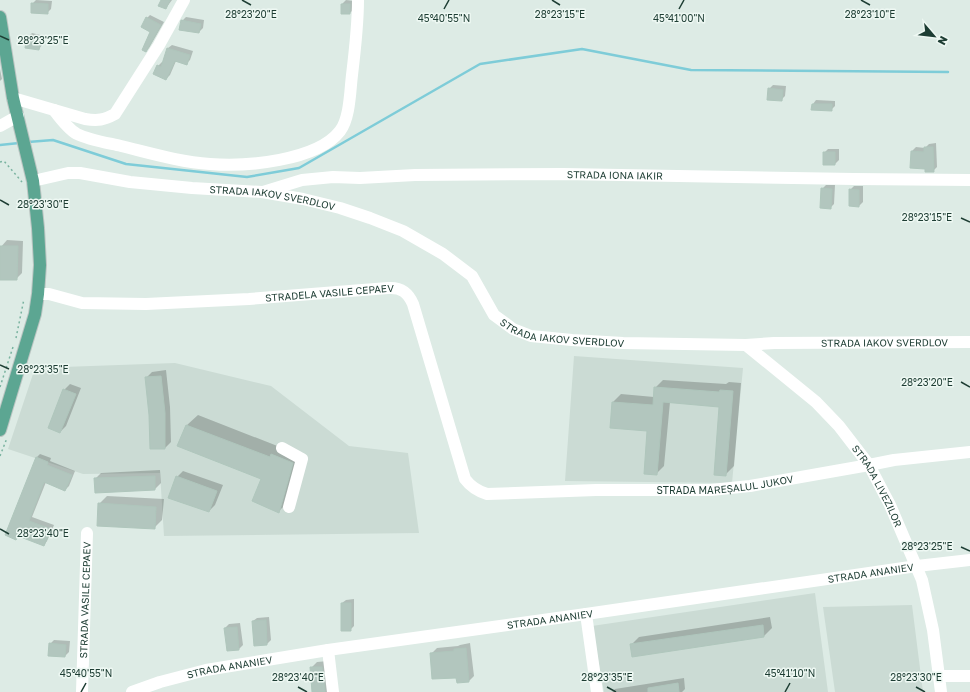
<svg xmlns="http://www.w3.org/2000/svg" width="970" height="692" viewBox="0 0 970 692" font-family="'Golos Text',sans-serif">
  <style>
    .built { fill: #cbdbd4 }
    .shadow { fill: #0003 }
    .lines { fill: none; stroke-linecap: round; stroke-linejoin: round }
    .stream { stroke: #7eccd8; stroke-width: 2.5 }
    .building { fill: #b2c6be; stroke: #afc6bc }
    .major-casing { stroke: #bbc5c2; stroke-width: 14 }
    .path { stroke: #7ab3a0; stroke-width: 1.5; stroke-dasharray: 2 3; stroke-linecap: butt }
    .minor { stroke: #fff; stroke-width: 12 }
    .major { stroke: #5ca692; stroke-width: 12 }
    .ticks { fill: none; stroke: #1d3d33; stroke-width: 1.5 }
    .labels { text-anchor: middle; stroke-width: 3; stroke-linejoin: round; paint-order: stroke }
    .street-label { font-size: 10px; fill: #1d3d33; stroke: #eef8f3 }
    .ticks-label { font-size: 10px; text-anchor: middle; fill: #1d3d33; stroke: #eef8f3; stroke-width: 3; stroke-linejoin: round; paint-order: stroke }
  </style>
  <rect width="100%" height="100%" fill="#ddebe5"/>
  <path class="built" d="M574,356L743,368L732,483L565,481Z
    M175,363L271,386L349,446L408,453L419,533L164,536L160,473L83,474L8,449L35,368Z
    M815,593L828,692H604L592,626Z
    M912,605L923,692H835L823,607Z"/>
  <path class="shadow" d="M36,0L52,1L51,9L47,13L32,4Z
    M162,0H172L166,8Z
    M346,0L354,1V9L350,13L342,4Z
    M150,15L164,22L149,48L145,51L152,32L147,18Z
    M186,17L204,20L203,28L199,32L182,21Z
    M32,33L44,36L42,45L39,49L28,37Z
    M172,45L193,51L190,60L186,64L176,61L170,75L166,79L158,66L162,62L164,63L168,48Z
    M0,69L2,79L0,81Z
    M773,85L786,86L785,96L781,100L769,89Z
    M816,100L835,101V106L831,110L812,109L813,104Z
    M936,143L937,167L933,171L926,168L912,151L916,147L925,148L929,144Z
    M828,149H839V160L835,164L824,153Z
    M826,185H835L834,204L830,208L822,189Z
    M854,186H863V202L859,206L850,190Z
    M7,240L23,241L22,273L16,279H0V248Z
    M166,370L170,407L171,442L165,448L150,415L146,378L152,372Z
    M663,380L726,384L729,382L741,383L734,466L725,475L720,406L670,402L664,466L656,474L648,430L613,402L621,394L654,397L655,388Z
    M70,384L81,388L66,426L60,432L64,390Z
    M198,415L280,447L303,453L289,501L279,511L262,478L178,445L187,425Z
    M40,454L51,458L50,461L75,471L69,486L65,490L46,482L32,517L54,525L47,541L44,545L19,535L16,539L36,458Z
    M160,470L161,483L155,489L95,479L101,473Z
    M183,471L223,485L215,505L209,511L177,477Z
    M107,496L164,499L162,520L154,528L99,504Z
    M354,599V626L350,630L342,603L346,600Z
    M269,617L271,640L267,644L253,621L257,618Z
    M770,617L772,628L764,636L633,656L631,645L639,637Z
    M240,623L243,645L239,649L225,628L229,624Z
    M54,640L70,641L69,652L65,656L50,644Z
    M470,643L474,676L469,681L432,653L437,648L458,646L460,645Z
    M328,661L332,692H313L311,668L317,662Z
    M684,678L685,689L682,692H612L615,689Z"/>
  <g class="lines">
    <path class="stream" d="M28,142L53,140L126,164L247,177L299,168L480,64L582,49L691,70L948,72
      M0,145L19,143"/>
  </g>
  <path class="building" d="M161,0H170L166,9L158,6Z
    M31,3L48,4V14L31,13Z
    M341,4H350V14H341Z
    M146,17L161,25L146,52L142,50L150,32L141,27Z
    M181,20L201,24L199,33L179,30Z
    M27,37L41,39L39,50L25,48Z
    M167,48L190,55L187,65L175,61L166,80L153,74L157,65L161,67Z
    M768,88L783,90L782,101L767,100Z
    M812,104H832V111L811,110Z
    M924,147H933L934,172H925V169L910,168L911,151L924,152Z
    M823,152H835V165H823Z
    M821,188L832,189L831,209L820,208Z
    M849,189L859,190V207L849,206Z
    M0,246H18L17,280H0Z
    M161,376L165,413V449H150L149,415L145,377Z
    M654,387L719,392L720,390L733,391L726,476L714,475L719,407L663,402L657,475L644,474L647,431L610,428L612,402L653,405Z
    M63,389L76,394L60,433L48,428Z
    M186,425L270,457L271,454L293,463L279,513L252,501L261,479L177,446Z
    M36,457L48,462L47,465L72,475L65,491L44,482L29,521L51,529L44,546L18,536L16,540L5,535Z
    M155,476V490L95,493L94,478Z
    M176,476L217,491L209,512L168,498Z
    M98,503L156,507L155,529L97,526Z
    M341,603H351V631H341Z
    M266,620L267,645L254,646L252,621Z
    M763,625L764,637L632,657L630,644Z
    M237,627L239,650L227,651L224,628Z
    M49,643L66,645L65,657L48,656Z
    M466,648L469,682L457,683L456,678L432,679L430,653L454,651V649Z
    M310,667H322L325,692H312Z
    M678,683L679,692H648V688Z"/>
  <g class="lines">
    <g class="major-casing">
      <path id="major" d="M0,17L13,98L33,181L38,228L40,265L38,294L35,314L0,430"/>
    </g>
    <path class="path" d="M0,162L4,161L22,182
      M16,338L24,299
      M0,387L13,347
      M0,456L7,438"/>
    <g class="minor">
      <path d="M13,98L85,119C98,121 104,120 115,114L159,45L184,0"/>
      <path d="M54,110C60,118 68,129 77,134C89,140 108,143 121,146C150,153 180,162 210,164C245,167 317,161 340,131C350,118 350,91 352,75C355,50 358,25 358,0"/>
      <path d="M0,126L18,116"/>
      <path id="s1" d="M33,181L68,173H80L130,182L192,188L262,192L303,199L340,208L370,218L403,231L443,254L472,276L494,315L513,329L531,336L572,340L623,343L746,345L774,343L970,342"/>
      <path id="s2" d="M263,192L302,180L333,177L360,178L415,175L563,174L854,179L970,180"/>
      <path id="s3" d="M38,294H49L82,303L146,304L249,299L388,288C401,287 408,292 413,304L465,479C471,487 477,491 487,494L596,490H711L750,486L869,465L894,460L970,452"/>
      <path id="s4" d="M746,345L816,402L839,426L869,465L890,505L922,580L933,630L941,692"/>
      <path d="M282,448L302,459L289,507"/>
      <path d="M586,614L597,692"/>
      <path d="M328,650L333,692"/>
      <path d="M940,676H970"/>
      <path id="s5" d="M82,692L87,533"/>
      <path id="s6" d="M132,692L160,682L206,670L328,650L586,614L917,566L970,560"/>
    </g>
    <use href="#major" class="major"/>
  </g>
  <path class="ticks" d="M242,0L251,5M552,0L560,5M861,0L870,5M444,9L449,0M679,9L684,0M0,36L9,40M0,200L9,205M961,218L970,222M0,365L9,369M961,382L970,387M0,529L9,534M961,547L970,551M298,687L307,692M607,687L616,692M916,687L925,692M81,692L86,683M785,692L790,683"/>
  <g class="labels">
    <g class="street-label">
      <text dy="4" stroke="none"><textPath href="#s2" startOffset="354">STRADA IONA IAKIR</textPath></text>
      <text dy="4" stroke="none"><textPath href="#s1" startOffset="242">STRADA IAKOV SVERDLOV</textPath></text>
      <text dy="4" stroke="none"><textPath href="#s3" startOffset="293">STRADELA VASILE CEPAEV</textPath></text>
      <text dy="4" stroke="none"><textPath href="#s1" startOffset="578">STRADA IAKOV SVERDLOV</textPath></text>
      <text dy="4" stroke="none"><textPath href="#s1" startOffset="902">STRADA IAKOV SVERDLOV</textPath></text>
      <text dy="4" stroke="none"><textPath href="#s3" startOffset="832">STRADA MAREȘALUL JUKOV</textPath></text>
      <text dy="4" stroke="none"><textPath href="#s4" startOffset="195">STRADA LIVEZILOR</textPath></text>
      <text dy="4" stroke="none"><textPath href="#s6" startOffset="749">STRADA ANANIEV</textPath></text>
      <text dy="4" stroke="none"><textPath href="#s5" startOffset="92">STRADA VASILE CEPAEV</textPath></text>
      <text dy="4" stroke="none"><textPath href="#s6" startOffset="425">STRADA ANANIEV</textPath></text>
      <text dy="4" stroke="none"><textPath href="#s6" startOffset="101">STRADA ANANIEV</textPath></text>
    </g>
  </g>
  <g class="ticks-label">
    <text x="251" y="18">28°23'20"E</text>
    <text x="870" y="18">28°23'10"E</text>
    <text x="560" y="18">28°23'15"E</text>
    <text x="444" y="22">45°40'55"N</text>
    <text x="679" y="22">45°41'00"N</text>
    <text x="43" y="44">28°23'25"E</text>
    <text x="43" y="208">28°23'30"E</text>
    <text x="927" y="221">28°23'15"E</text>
    <text x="43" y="373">28°23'35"E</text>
    <text x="927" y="386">28°23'20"E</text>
    <text x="43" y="537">28°23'40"E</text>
    <text x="927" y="550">28°23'25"E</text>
    <text x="86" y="677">45°40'55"N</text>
    <text x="790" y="677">45°41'10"N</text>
    <text x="298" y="681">28°23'40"E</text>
    <text x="607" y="681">28°23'35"E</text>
    <text x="916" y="681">28°23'30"E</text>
  </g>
  <g transform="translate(934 36) rotate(118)" stroke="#eef8f3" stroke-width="3" paint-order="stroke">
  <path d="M0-3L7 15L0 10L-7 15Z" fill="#1d3d33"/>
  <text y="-6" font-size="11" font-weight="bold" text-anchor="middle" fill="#1d3d33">N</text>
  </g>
</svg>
